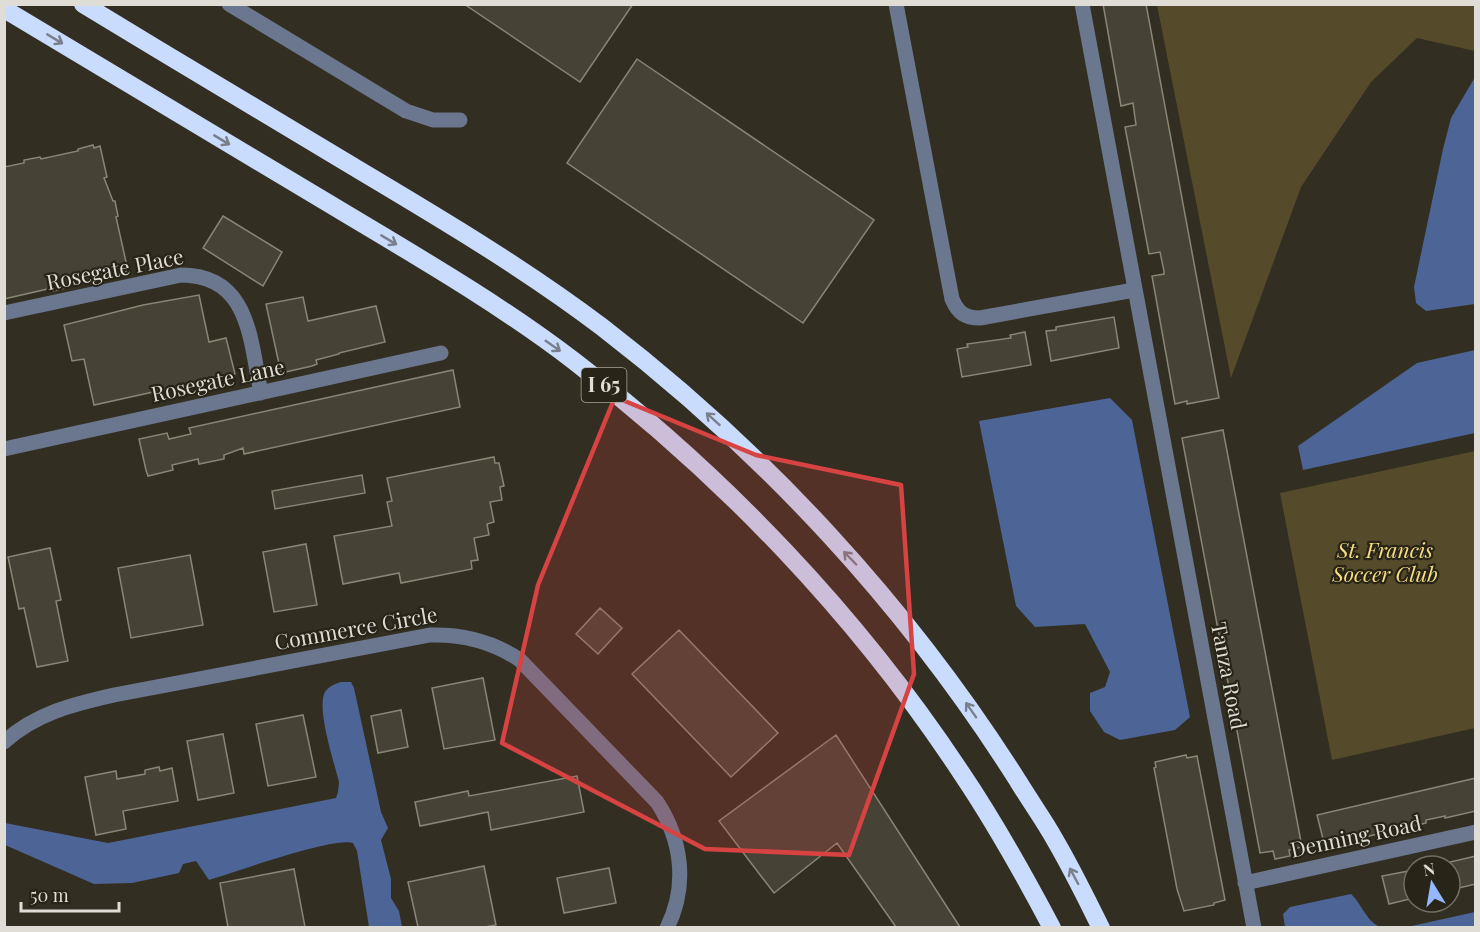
<svg xmlns="http://www.w3.org/2000/svg" width="1480" height="932" viewBox="0 0 1480 932" font-family="'Playfair Display',serif">
  <style>
    .green { fill: #554b2a }
    .water { fill: #4c6496 }
    .building { fill: #464235; stroke: #8a8676; stroke-width: 1.5 }
    .lines { fill: none; stroke-linecap: round; stroke-linejoin: round }
    .minor { stroke: #6b778e; stroke-width: 15 }
    .highway { stroke: #cadcfe; stroke-width: 18 }
    .oneway { stroke: #79808b }
    .marked { fill: #d74342; fill-opacity: 0.2; stroke: #d74342; stroke-width: 4.5; stroke-linejoin: round }
    .labels { text-anchor: middle; stroke-width: 4.5; stroke-linejoin: round; paint-order: stroke }
    .shield { fill: #282418; stroke: #a8a69c; stroke-width: 1.5 }
    .shield-label { font-size: 20px; font-weight: bold; fill: #dfddd5 }
    .street-label { font-size: 21px; fill: #dfddd5; stroke: #282418 }
    .park-label { font-size: 21px; font-style: italic; fill: #f7dc81; stroke: #282418 }
  </style>
  <rect width="100%" height="100%" fill="#322e21"/>
  <path class="green" d="M1157,5H1475V51L1417,38L1371,82L1301,187L1231,378Z
    M1475,451V728L1332,760L1280,493Z"/>
  <path class="water" d="M1475,77V304L1426,311L1416,303L1414,287L1443,149L1451,118Z
    M1475,350V433L1303,470L1298,446L1417,363Z
    M1110,398L1132,420L1190,717L1175,730L1120,740L1104,732L1090,711V693L1105,687L1110,672L1085,624L1035,627L1016,606L979,421Z
    M341,682H351L354,688L381,812L388,828L381,840L391,879V898L399,911L402,927H369L357,851L353,843C332,837 236,872 209,880L196,861L183,864L179,873L132,883L94,884L5,845V823L108,843L336,798L338,792L339,782C334,762 316,708 325,692C329,686 335,684 341,682Z
    M1351,894C1362,904 1366,921 1380,927H1285L1283,914L1290,907Z
    M1475,912V927H1407Z"/>
  <path class="building" d="M464,4H633L580,82Z
    M1103,4H1146L1219,398L1187,404V401L1175,404L1152,276L1164,274V271L1160,252L1149,254L1125,127L1136,125L1133,103L1121,106Z
    M637,59L874,220L803,323L567,163Z
    M93,145L94,148L100,146L107,177L104,178L113,201H115L118,216L116,217L128,271L121,273L122,275L106,279V277L68,285L69,287L53,291L52,288L4,299V167L24,163V160L40,157L41,159L78,151V149Z
    M223,216L282,252L263,286L203,248Z
    M199,295L209,342L226,338L235,374L94,405L84,359L72,361L64,325L143,305Z
    M303,297L308,321L376,306L385,342L339,353V354L316,360L317,364L312,366L281,373L266,304Z
    M1114,317L1119,348L1051,361L1046,331L1056,330V327Z
    M1025,332L1031,365L962,377L957,349L968,347L967,344L1011,338L1010,335Z
    M453,370L460,407L244,454L243,448L224,455V459L199,464L198,459L172,465L173,470L148,476L146,470L139,439L167,433L169,439L191,434L189,428Z
    M1223,430L1302,847L1289,850L1290,856L1275,859L1273,851L1260,853L1182,438Z
    M494,457L495,463H499L504,486L500,487L502,500L490,502L494,522L487,524L489,535L474,538L478,560L471,561L472,569L401,583L399,573L343,584L334,536L392,526L387,502L392,501L387,478Z
    M362,475L365,493L275,509L272,491Z
    M306,544L317,605L274,612L263,552Z
    M50,548L61,600L56,601L68,661L37,667L24,608L19,609L8,557Z
    M190,555L203,625L131,638L118,568Z
    M600,608L622,628L598,654L576,634Z
    M679,630L778,733L731,777L632,674Z
    M483,678L495,740L444,749L432,688Z
    M401,710L408,747L378,753L371,716Z
    M303,715L316,777L268,786L256,724Z
    M223,734L234,793L198,800L187,741Z
    M836,735L960,927H896L837,843L774,893L719,821Z
    M1186,755L1187,758L1197,756L1225,900L1214,903V905L1184,911L1177,889L1154,768L1156,767L1155,762Z
    M159,767L160,771L172,768L178,801L123,811L126,829L96,835L85,777L116,771L117,779L145,774V770Z
    M577,776L584,812L491,830L488,812L420,826L415,802L468,791L469,796Z
    M1476,778V811L1445,818V816L1426,820V823L1402,829L1401,826L1382,831V833L1357,839V837L1325,847L1317,815Z
    M1476,856V884L1450,890V862Z
    M484,866L496,925L485,927H418L408,882Z
    M609,868L616,903L564,913L557,878Z
    M294,869L305,927H228L220,883Z
    M1414,870V898L1389,904L1382,876Z"/>
  <g class="lines">
    <path class="minor" d="M229,4L406,111L433,120H460
      M896,4L952,299C958,313 965,318 980,318L1134,290
      M1082,4L1254,928
      M4,313L181,275C250,275 250,340 261,393
      M4,449L441,353
      M4,742C36,713 74,704 114,695L430,635C463,634 492,641 520,660L657,802C682,840 688,886 667,928
      M1245,883L1476,832"/>
    <path class="highway" d="M83,4C173,59 264,113 354,167C438,217 524,268 602,327C766,453 908,607 1018,781C1030,801 1044,820 1055,840C1072,869 1086,898 1101,928
      M4,9C112,74 220,139 328,203C411,253 497,302 574,361C724,476 858,616 962,774C995,823 1024,875 1052,928"/>
  </g>
  <defs><path id="oneway-shaft" d="M-6 0H5M1.5-3L5.5 0L1.5 3" fill="none" stroke-width="1.6" stroke-linecap="round" stroke-linejoin="round" transform="scale(1.5)"/></defs>
  <g class="oneway">
    <use href="#oneway-shaft" transform="translate(55 39) rotate(31)"/>
    <use href="#oneway-shaft" transform="translate(222 140) rotate(31)"/>
    <use href="#oneway-shaft" transform="translate(389 240) rotate(31)"/>
    <use href="#oneway-shaft" transform="translate(553 346) rotate(35)"/>
    <use href="#oneway-shaft" transform="translate(713 419) rotate(-138)"/>
    <use href="#oneway-shaft" transform="translate(850 558) rotate(-134)"/>
    <use href="#oneway-shaft" transform="translate(971 710) rotate(-125)"/>
    <use href="#oneway-shaft" transform="translate(1074 876) rotate(-118)"/>
  </g>
  <path class="marked" d="M615,397L756,455L901,485L914,674L849,855L705,849L502,743L538,585Z"/>
  <g class="labels">
    <rect class="shield" x="581.5" y="368" width="45" height="34" rx="4.5"/>
    <g class="shield-label">
      <text x="604" y="392">I 65</text>
    </g>
    <g class="street-label">
      <text transform="translate(115 270) rotate(-11)" y="7">Rosegate Place</text>
      <text transform="translate(218 381) rotate(-12)" y="7">Rosegate Lane</text>
      <text transform="translate(356 629) rotate(-10)" y="7">Commerce Circle</text>
      <text transform="translate(1228 676) rotate(79)" y="7">Tanza Road</text>
      <text transform="translate(1356 837) rotate(-12)" y="7">Denning Road</text>
    </g>
    <g class="park-label">
      <text x="1385" y="558">St. Francis<tspan x="1385" dy="24">Soccer Club</tspan></text>
    </g>
  </g>
  <rect width="1480" height="932" fill="none" stroke="#dfddd5" stroke-width="12"/>
  <g transform="translate(1432 884) rotate(349)"><circle r="28" fill="#282418" stroke="#716e64" stroke-width="1.5"/>
  <path d="M0-4.5L10 22L0 15L-10 22Z" fill="#94b7fd"/>
  <text y="-9" font-size="16" font-weight="bold" text-anchor="middle" fill="#dfddd5">N</text>
  </g>
  <path d="M21 902v9h98v-9" fill="none" stroke="#dfddd5" stroke-width="3"/>
  <text x="30" y="902" font-size="18" fill="#dfddd5" stroke="#282418" stroke-width="4.5" paint-order="stroke">50 m</text>
</svg>
